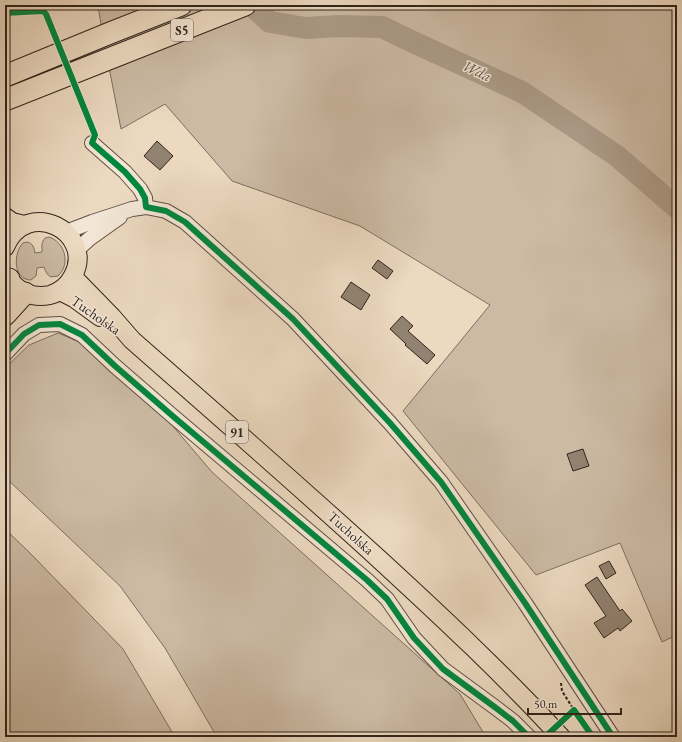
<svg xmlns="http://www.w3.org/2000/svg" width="682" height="742" viewBox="0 0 682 742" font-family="'EB Garamond',serif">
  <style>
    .green { fill: #ccbaa4; stroke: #7e6f60 }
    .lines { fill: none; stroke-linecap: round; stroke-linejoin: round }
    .river { stroke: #ac9b88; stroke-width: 22 }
    .building { fill: #928271; stroke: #30241b }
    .minor-casing { stroke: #5f5144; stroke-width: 16 }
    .major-casing { stroke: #30241b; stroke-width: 20 }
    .highway-casing { stroke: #30241b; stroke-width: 23 }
    .path { stroke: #30241b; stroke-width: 2; stroke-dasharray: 3 2; stroke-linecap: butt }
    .minor { stroke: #f3e6d6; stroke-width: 14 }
    .major { stroke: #ecd9c0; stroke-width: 18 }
    .highway { stroke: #ecd9c0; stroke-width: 21 }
    .path-bridge { stroke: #30241b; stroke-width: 2; stroke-dasharray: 3 2; stroke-linecap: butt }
    .cycleway-casing { stroke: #f3e6d6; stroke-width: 8 }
    .cycleway { stroke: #00873e; stroke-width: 6 }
    .labels { text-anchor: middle; stroke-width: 3; stroke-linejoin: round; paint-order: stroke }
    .shield { fill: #f3e6d6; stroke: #6a5e53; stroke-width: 1 }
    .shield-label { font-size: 13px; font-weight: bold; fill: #30241b }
    .street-label { font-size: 14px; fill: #30241b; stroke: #f3e6d6 }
    .water-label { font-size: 15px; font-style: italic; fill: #5b4e41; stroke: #f3e6d6 }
  </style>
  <rect width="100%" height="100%" fill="#ecd9c0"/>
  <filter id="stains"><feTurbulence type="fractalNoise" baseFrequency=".005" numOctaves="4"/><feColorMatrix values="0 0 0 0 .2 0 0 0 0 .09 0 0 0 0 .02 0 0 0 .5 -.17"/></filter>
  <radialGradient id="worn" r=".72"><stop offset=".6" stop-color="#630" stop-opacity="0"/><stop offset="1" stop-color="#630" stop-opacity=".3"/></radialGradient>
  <path class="green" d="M97,5H677V635L662,642L620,543L536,575L403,411L490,305L360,226L232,181L165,104L121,129L106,52L57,69L61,65L67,62L105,47L99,12Z
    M49,237C65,242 71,264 58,276L51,277C47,275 46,272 44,267L37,268L36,276L31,280C13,280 13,253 23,243C31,240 34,246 35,253L42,252C42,247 41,242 45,238Z
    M58,333L89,346L154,404L212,472L460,694L486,737H217L165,648L120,586L5,477V368L29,345Z
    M5,529L30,553L123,649L175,737H5Z"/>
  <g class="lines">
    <path class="river" d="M251,5L270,22L306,28L339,26L382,27L413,42L522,92L617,156L677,208"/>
  </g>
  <path class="building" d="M157,141L173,156L160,170L144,156Z
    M378,260L393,271L387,279L372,268Z
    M351,282L370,295L361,310L341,297Z
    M402,316L413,326L408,331L435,355L427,364L405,345L406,344L390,329Z
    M583,449L589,466L573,471L567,454Z
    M609,561L616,573L606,579L599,566Z
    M597,577L620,611L622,609L632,621L620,631L618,628L604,638L594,623L606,616L585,585Z"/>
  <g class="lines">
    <g class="minor-casing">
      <path id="minor" d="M92,143L125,172L140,189L145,198L146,207
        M66,232L92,222L132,209L146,207L166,211L185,222L293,319L390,423L441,482L525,603L613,737
        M76,251L89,239L120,217
        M5,354L24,334L39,325L60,324L82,335L115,366L175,418L367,580L387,599L414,638L443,669L496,708L513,721L529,737"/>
    </g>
    <g class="major-casing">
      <path id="major" d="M5,217L12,222L24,225
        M5,247C27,196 96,232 73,276C68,286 60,292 50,295C36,298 23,294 13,284
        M73,276L76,280L112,317L132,340C215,413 298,485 380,560C442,617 504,675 561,737
        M60,291L74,298L100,317"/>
    </g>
    <g class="highway-casing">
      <path id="highway" d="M5,76L110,33L181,5
        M5,100L245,5
        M5,284L9,279
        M5,315L25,293"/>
    </g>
    <path class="path" d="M5,13L43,11L46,14
      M88,120L92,130
      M561,683L562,691L574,710
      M567,716L574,710L593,737"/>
    <use href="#minor" class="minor"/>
    <use href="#major" class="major"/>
    <use href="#highway" class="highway"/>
    <path class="path-bridge" d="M46,14L88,120"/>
    <g class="cycleway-casing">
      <path id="cycleway" d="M5,13L43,11L46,14L95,135L92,143L125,172L140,189L145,198L146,207L166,211L185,222L293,319L390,423L441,482L525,603L613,737
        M5,354L24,334L39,325L60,324L82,335L115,366L175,418L367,580L387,599L414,638L443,669L496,708L513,721L529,737
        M545,737L574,710L593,737"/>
    </g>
    <use href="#cycleway" class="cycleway"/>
  </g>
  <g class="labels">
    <g class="shield">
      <rect x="171" y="19" width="22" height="22" rx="3"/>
      <rect x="226" y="421" width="22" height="22" rx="3"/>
    </g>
    <g class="shield-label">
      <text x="182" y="35">S5</text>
      <text x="237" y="437">91</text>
    </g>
    <g class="street-label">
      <text transform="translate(96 315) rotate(35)" y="5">Tucholska</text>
      <text transform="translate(351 533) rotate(42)" y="5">Tucholska</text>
    </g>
    <g class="water-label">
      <text transform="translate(477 71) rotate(25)" y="5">Wda</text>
    </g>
  </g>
  <rect width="682" height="742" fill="none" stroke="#ecd9c0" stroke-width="20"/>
  <rect x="6" y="6" width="670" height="730" fill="none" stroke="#30241b" stroke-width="2"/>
  <rect x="10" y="10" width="662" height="722" fill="none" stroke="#30241b"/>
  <path d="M528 708v6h93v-6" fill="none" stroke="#30241b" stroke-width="2"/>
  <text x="534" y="708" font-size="12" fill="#30241b" stroke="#f3e6d6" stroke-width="3" paint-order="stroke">50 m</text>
  <rect width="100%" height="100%" filter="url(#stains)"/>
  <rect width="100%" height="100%" fill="url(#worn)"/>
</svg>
